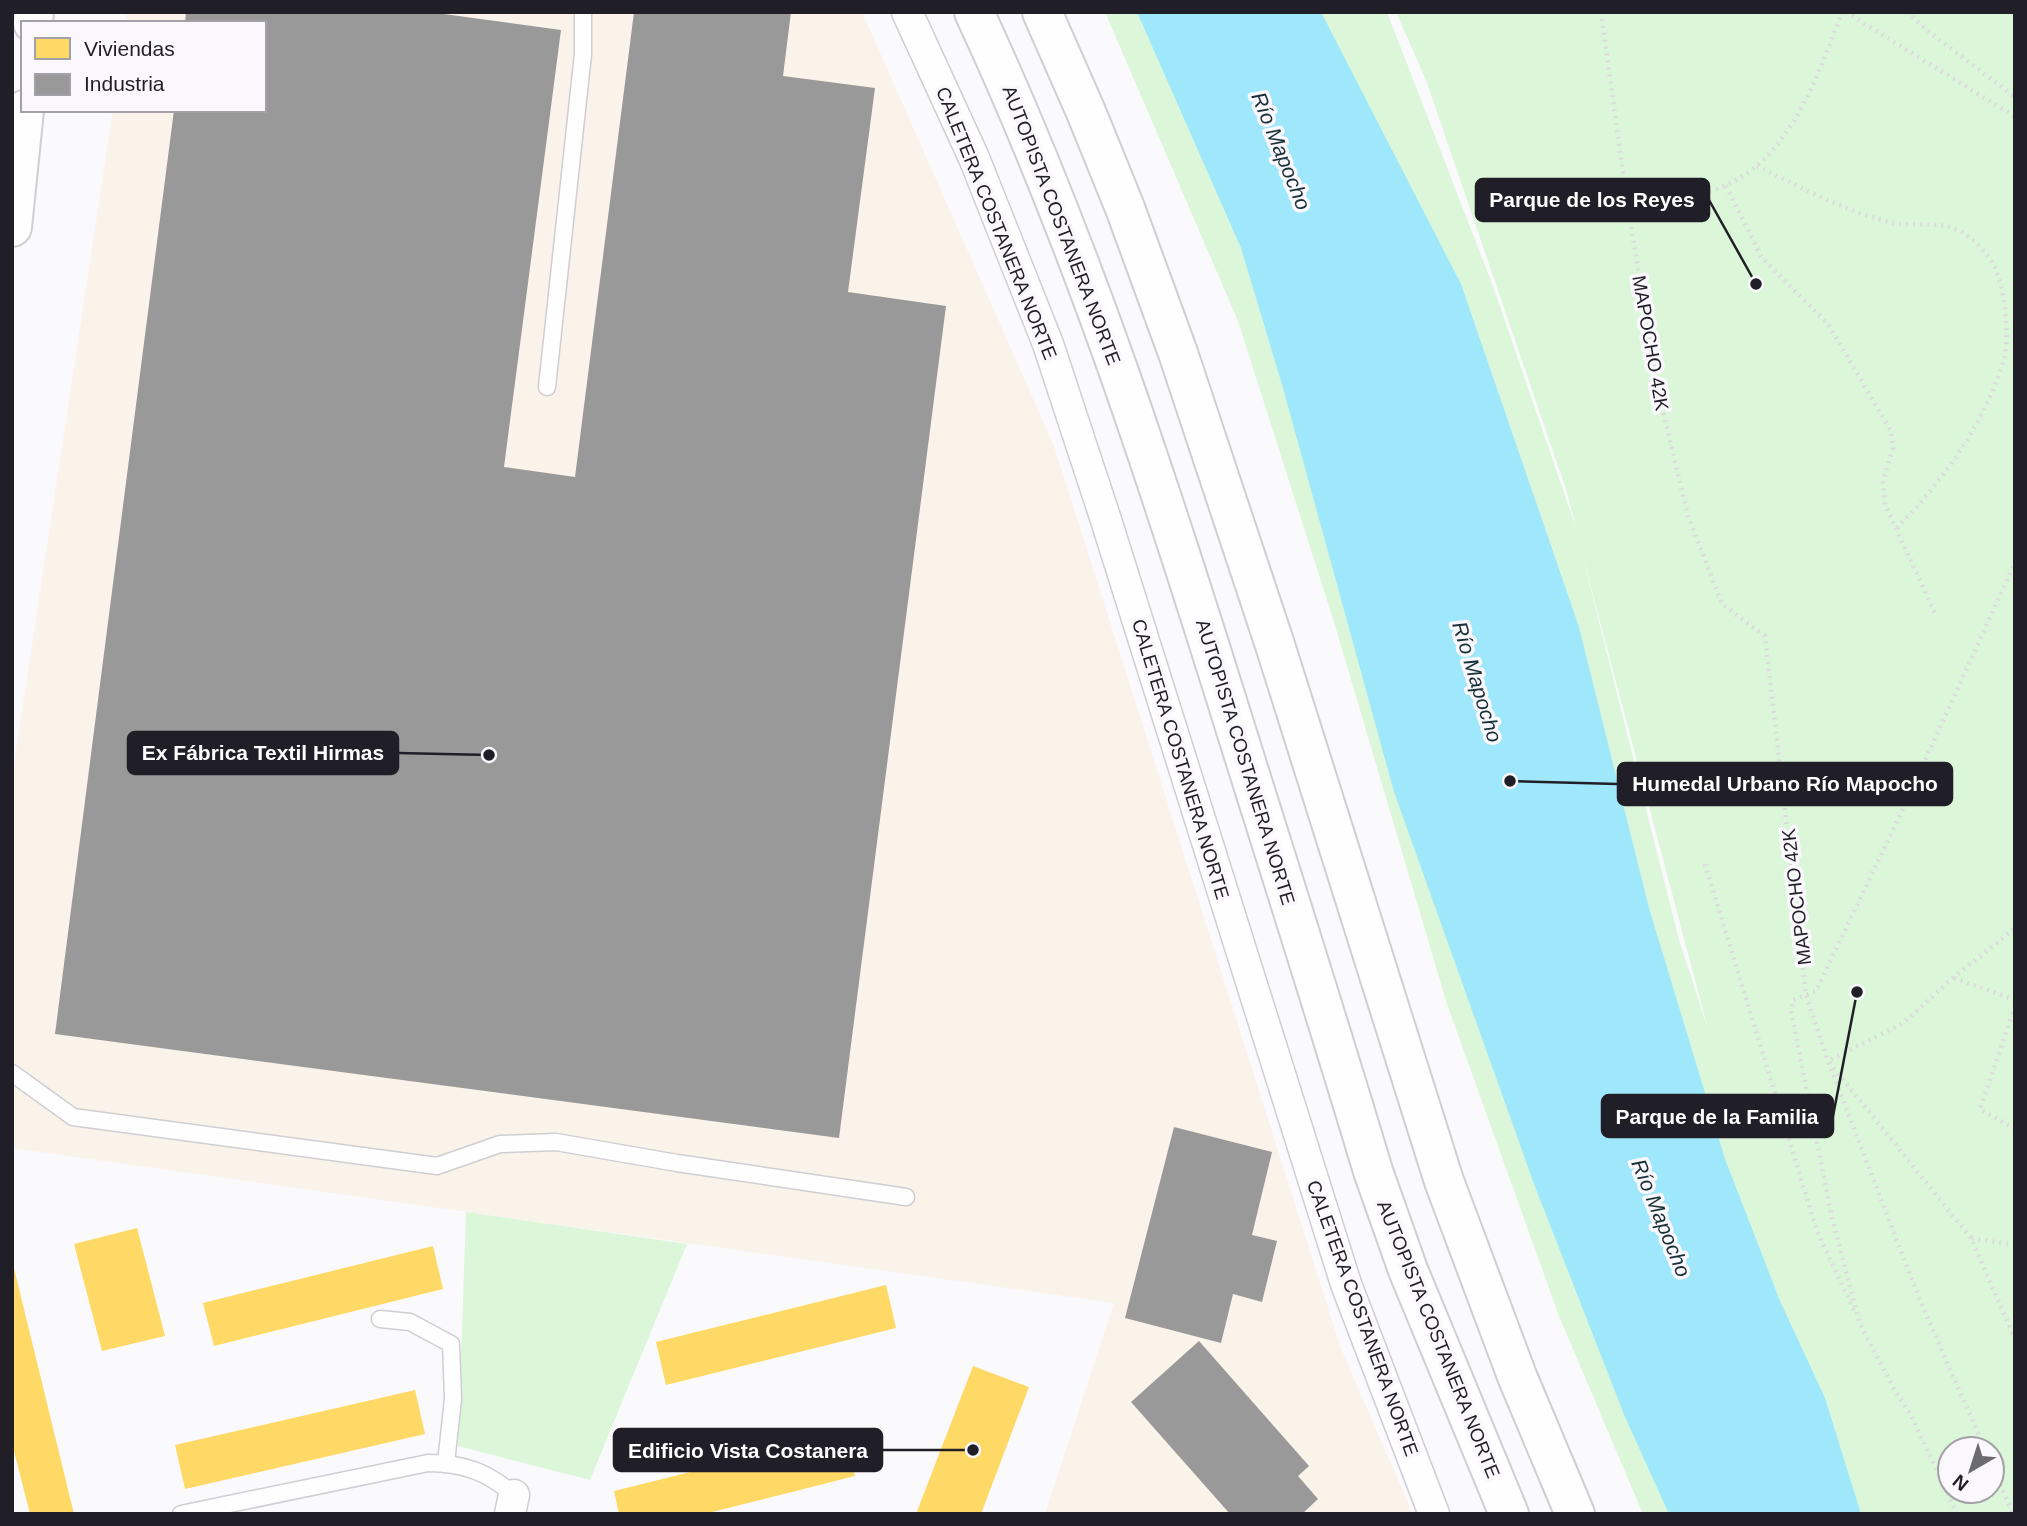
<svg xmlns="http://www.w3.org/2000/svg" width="2027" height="1526" viewBox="0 0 2027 1526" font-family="Helvetica,sans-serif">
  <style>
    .industrial { fill: #f9f3e9 }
    .green { fill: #dcf6d9; fill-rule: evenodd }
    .water { fill: #9fe8fb }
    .homes { fill: #ffd966 }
    .industry { fill: #999 }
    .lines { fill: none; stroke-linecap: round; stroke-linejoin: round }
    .lane-casing { stroke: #cfced3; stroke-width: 19 }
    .street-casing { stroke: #cfced3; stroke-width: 33 }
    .secondary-casing { stroke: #cfced3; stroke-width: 42 }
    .highway-casing { stroke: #cfced3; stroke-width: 42 }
    .path { stroke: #dbdbdc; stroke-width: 4.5; stroke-dasharray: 2 5; stroke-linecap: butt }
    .lane { stroke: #fefeff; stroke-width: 16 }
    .street { stroke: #fefeff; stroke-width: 30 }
    .secondary { stroke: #fefeff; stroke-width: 38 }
    .highway { stroke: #fefeff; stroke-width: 38 }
    .labels { text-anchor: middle; stroke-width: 7; stroke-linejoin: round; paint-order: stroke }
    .street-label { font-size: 19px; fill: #201e26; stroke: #faf8fd }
    .water-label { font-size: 21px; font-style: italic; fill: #183037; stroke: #faf8fd }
    .leader { fill: none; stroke: #201e26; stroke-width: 2.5 }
    .callout-dot { fill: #201e26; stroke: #faf8fd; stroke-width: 2.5 }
    .callout { fill: #201e26; stroke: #201e26; stroke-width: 2.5 }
    .callout-label { font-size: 21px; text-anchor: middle; font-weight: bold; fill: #fff }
  </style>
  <rect width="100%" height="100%" fill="#faf9fc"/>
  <path class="industrial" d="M127,12H862L1054,446L1341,1349L1413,1514H1045L1114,1303L12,1148V778L113,110H264V23H126Z"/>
  <path class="green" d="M1105,12H1387L1494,289L1576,528L1566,489L1426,80L1396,12H2015V1514H1643L1559,1316L1447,1004L1334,622L1238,321ZM1581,550L1708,1029L1679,940ZM1950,1449H1992V1491H1950Z
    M466,1212L687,1244L590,1480L458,1446Z"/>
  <path class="water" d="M1137,12H1321L1461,284L1579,627L1649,908L1725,1159L1780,1301L1825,1398L1861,1514H1669L1625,1417L1534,1184L1394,792L1283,388L1241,248Z"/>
  <path class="homes" d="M137,1228L165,1336L102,1351L74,1244Z
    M433,1246L443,1289L214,1346L203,1303Z
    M12,1264H13L74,1514H30L12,1443Z
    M886,1285L896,1328L666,1385L656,1342Z
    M973,1366L1029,1387L981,1514H916Z
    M415,1390L425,1434L185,1489L175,1445Z
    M844,1434L855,1476L704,1514H619L614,1491Z"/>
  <path class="industry" d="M186,12H429L561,30L504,467L575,477L634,12H791L783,76L875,88L848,292L946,306L839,1138L55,1034L174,110H264V23H185Z
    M1174,1127L1272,1152L1252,1235L1277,1241L1262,1302L1233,1294L1221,1343L1125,1318Z
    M1199,1341L1309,1466L1298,1476L1318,1499L1302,1514H1230L1131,1402Z"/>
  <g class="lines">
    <g class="lane-casing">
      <path id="lane" d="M547,387L583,54V12
        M12,1073L73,1117L437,1166L500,1144L556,1142L677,1163L906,1197
        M380,1319L410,1322L451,1344L453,1399L446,1463
        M181,1514L428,1463C463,1463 488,1472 514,1495"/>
    </g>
    <g class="street-casing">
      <path id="street" d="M907,12L974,158L1048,344L1106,520L1346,1284L1434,1514
        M510,1514L514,1495"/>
    </g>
    <g class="secondary-casing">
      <path id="secondary" d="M33,23L34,12
        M12,227L24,110"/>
    </g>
    <g class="highway-casing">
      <path id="highway" d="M974,12C1082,244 1160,486 1236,730C1282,877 1329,1024 1373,1171L1408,1270L1509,1514
        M1042,12L1086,112L1125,208L1178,353L1275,645L1444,1181L1517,1376L1575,1514"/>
    </g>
    <path class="path" d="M1601,12L1626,194L1657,386L1688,516L1722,604L1765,636L1806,995L1828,1061L1921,1303L1985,1449
      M1846,12L2015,117
      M1907,12L1933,35L2015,97
      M1757,166C1799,186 1848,213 1894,223C1914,227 1944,220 1962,232C1987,249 1998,266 2003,296C2006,314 2008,336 2005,354C1991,415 1940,485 1897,528
      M1726,186L1762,258L1828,324L1891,431L1893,448L1883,481L1885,505L1935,613
      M1626,194C1762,217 1802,122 1842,12
      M1705,864L1817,1231L1854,1311
      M1954,978L2015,1000
      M2015,1006L1980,1109L2015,1129
      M1971,1238L1828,1061L1903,1023L1953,978L2015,928
      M2015,1245L1971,1238L2015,1339
      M1992,1465L2013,1514
      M1957,1514L1911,1415L1895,1391L1860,1324L1832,1218L1791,1011L1793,1000L1816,991L1904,807L2015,562"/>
    <use href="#lane" class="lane"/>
    <use href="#street" class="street"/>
    <use href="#secondary" class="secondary"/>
    <use href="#highway" class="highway"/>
  </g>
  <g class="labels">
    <g class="street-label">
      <text transform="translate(997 223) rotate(68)" y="7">CALETERA COSTANERA NORTE</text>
      <text transform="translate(1062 225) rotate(69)" y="7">AUTOPISTA COSTANERA NORTE</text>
      <text transform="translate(1651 343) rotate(80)" y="7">MAPOCHO 42K</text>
      <text transform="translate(1181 759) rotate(73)" y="7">CALETERA COSTANERA NORTE</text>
      <text transform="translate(1246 762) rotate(73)" y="7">AUTOPISTA COSTANERA NORTE</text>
      <text transform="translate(1796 897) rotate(-97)" y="7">MAPOCHO 42K</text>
      <text transform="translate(1363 1318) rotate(70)" y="7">CALETERA COSTANERA NORTE</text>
      <text transform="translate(1439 1339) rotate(68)" y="7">AUTOPISTA COSTANERA NORTE</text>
    </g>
    <g class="water-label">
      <text transform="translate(1281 151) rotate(68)" y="7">Río Mapocho</text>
      <text transform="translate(1477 682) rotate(73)" y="7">Río Mapocho</text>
      <text transform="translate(1661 1218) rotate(68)" y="7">Río Mapocho</text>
    </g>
  </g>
  <path class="leader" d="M1756 284L1709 200M489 755L398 753M1510 781L1618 784M1857 992L1833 1116M973 1450L882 1450"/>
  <g class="callout-dot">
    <circle cx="1756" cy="284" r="7"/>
    <circle cx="489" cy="755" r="7"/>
    <circle cx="1510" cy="781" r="7"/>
    <circle cx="1857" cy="992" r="7"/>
    <circle cx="973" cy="1450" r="7"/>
  </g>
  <g class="callout">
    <rect x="1476" y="179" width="233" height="42" rx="7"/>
    <rect x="128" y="732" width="270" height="42" rx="7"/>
    <rect x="1618" y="763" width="334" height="42" rx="7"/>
    <rect x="1602" y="1095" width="231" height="42" rx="7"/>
    <rect x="614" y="1429" width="268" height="42" rx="7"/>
  </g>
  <g class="callout-label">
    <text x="1592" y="207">Parque de los Reyes</text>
    <text x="263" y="760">Ex Fábrica Textil Hirmas</text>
    <text x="1785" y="791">Humedal Urbano Río Mapocho</text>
    <text x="1717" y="1124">Parque de la Familia</text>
    <text x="748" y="1458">Edificio Vista Costanera</text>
  </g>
  <rect width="2027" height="1526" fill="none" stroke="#201e26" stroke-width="28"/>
  <rect x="21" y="21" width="245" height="91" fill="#faf8fd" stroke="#a3a1a7" stroke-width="2"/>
  <rect x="35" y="38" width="35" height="21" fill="#ffd966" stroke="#a3a1a7" stroke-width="2"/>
  <text x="84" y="56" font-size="21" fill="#201e26">Viviendas</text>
  <rect x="35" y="74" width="35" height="21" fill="#999999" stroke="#a3a1a7" stroke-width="2"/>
  <text x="84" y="91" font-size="21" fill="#201e26">Industria</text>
  <g transform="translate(1971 1470) rotate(219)"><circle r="33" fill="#faf8fd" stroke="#a3a1a7" stroke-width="2"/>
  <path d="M0-5L12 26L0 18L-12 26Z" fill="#6c6b71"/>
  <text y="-10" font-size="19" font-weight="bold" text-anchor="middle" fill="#201e26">N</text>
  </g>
</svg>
